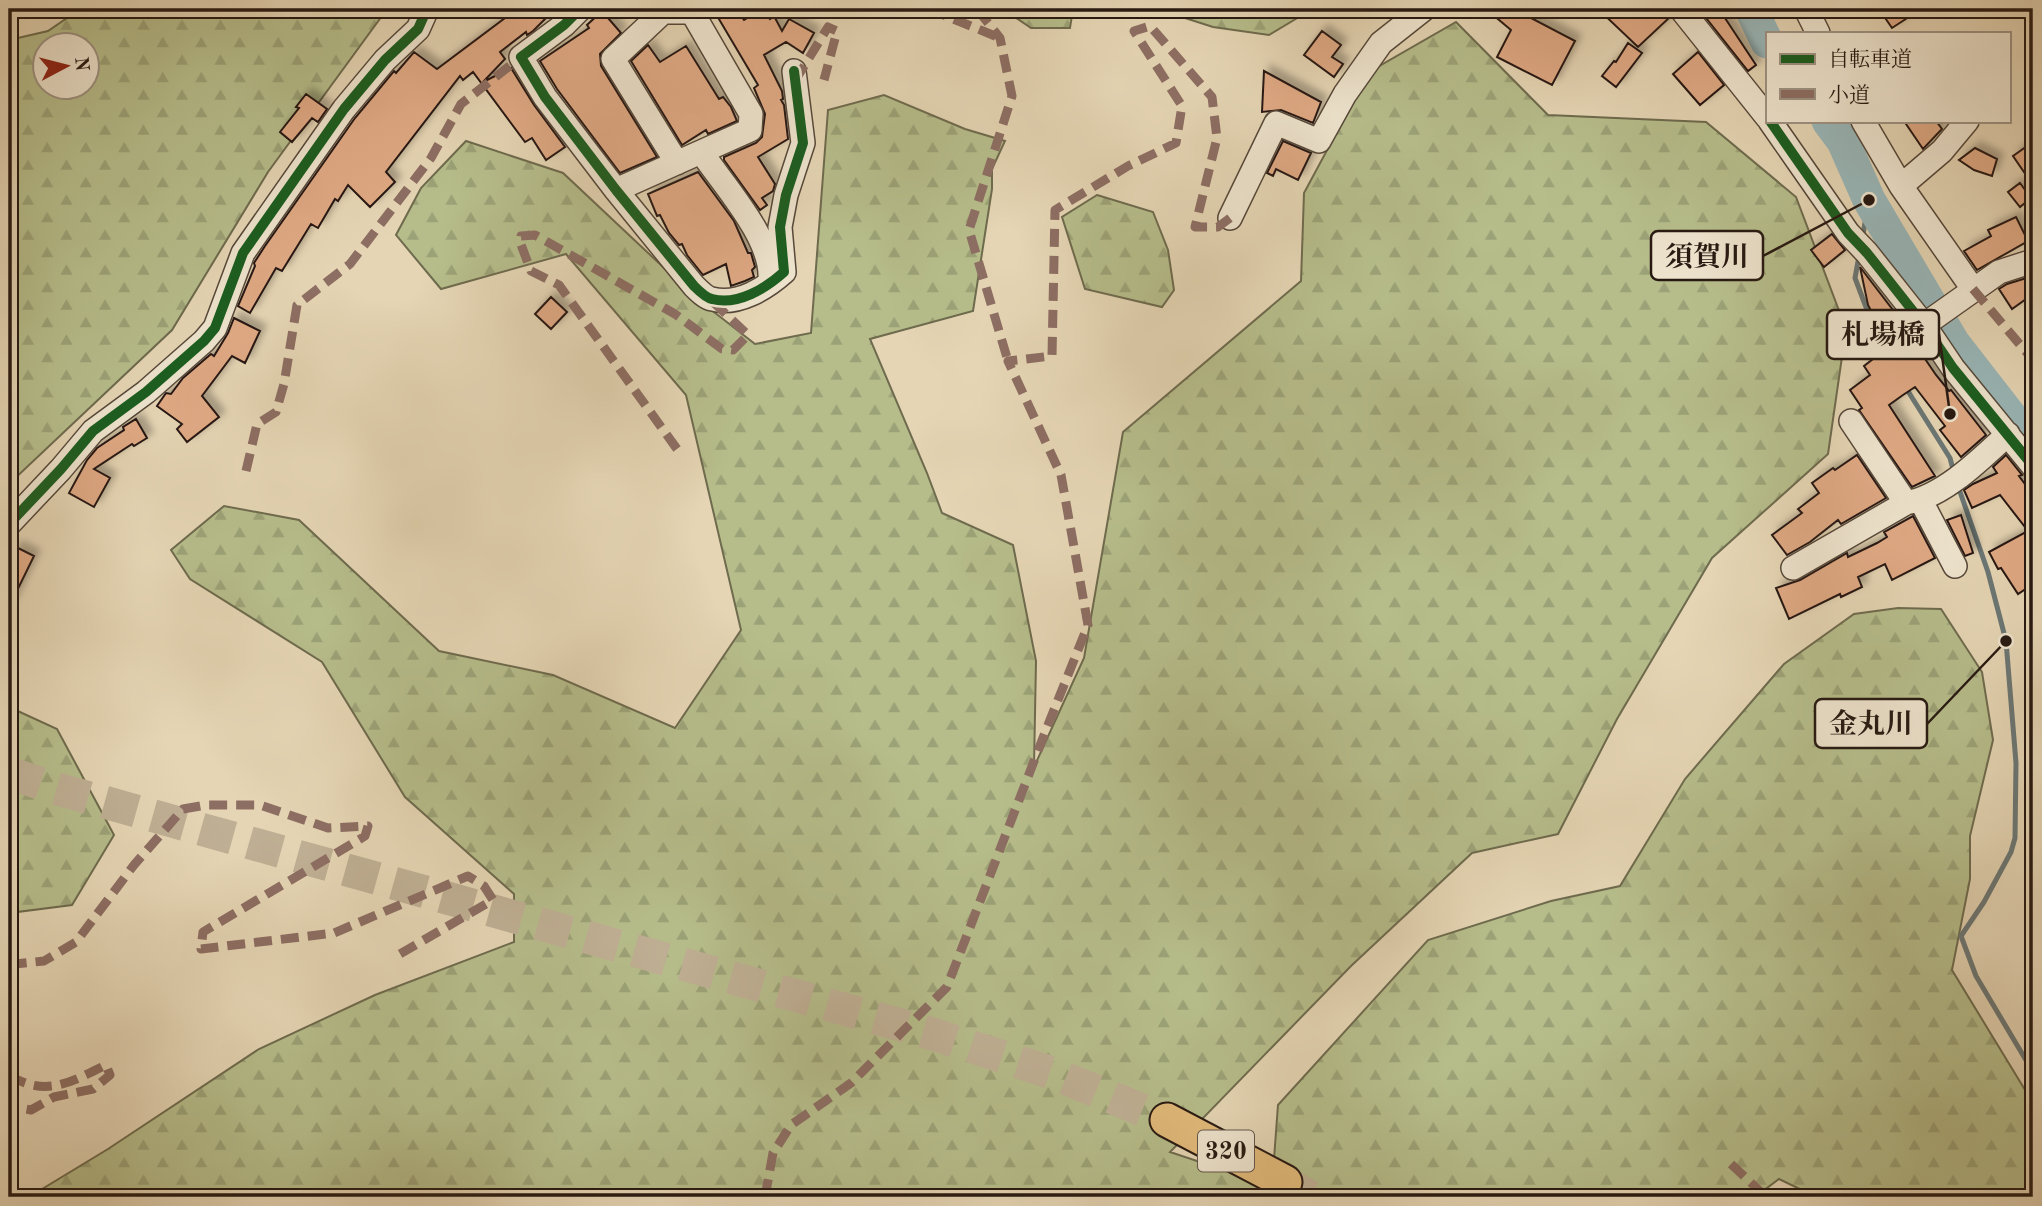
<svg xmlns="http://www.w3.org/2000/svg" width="2042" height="1206" viewBox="0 0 2042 1206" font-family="'Old Standard TT','Noto Serif JP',serif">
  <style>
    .forest { fill: url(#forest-firs); stroke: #6e6b4e; stroke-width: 2; fill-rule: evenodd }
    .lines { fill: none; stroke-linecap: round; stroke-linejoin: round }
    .stream { stroke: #6b7775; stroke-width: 5 }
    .river { stroke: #99b6b7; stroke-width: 33 }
    .building { fill: #dfa984; stroke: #271912; stroke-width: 2; filter: url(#shadow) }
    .highway-tunnel { stroke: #bfaf94; stroke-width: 33; stroke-dasharray: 33 17; stroke-linecap: butt }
    .minor-casing { stroke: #56483a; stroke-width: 26 }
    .highway-casing { stroke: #271912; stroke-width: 37 }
    .minor { stroke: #eee4ce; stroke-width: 23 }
    .highway { stroke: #e2ba7a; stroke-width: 33 }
    .quiet { stroke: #8d6e63; stroke-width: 9; stroke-dasharray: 18 9; stroke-linecap: butt }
    .cycleway-casing { stroke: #eee4ce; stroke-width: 15 }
    .cycleway { stroke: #1b5e20; stroke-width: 10 }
    .labels { text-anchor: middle; stroke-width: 5; stroke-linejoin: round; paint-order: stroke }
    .shield { fill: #eee4ce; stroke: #63564a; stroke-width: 2 }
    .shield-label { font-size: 24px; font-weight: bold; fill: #271912 }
    .leader { fill: none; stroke: #271912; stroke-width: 2.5 }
    .callout-dot { fill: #271912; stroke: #eee4ce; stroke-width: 2.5 }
    .callout { fill: #eee4ce; stroke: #271912; stroke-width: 2.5 }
    .callout-label { font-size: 28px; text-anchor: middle; font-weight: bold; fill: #271912 }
  </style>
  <defs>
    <pattern id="forest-firs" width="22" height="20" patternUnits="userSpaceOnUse" patternTransform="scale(1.75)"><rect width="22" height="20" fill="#b6bd8b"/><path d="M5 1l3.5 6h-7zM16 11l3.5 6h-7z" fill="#9ca277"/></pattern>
    <filter id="shadow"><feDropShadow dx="6" dy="-6" stdDeviation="3.5" flood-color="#0004"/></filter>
  </defs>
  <rect width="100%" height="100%" fill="#e5d5b4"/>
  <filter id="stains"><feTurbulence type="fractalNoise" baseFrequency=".00286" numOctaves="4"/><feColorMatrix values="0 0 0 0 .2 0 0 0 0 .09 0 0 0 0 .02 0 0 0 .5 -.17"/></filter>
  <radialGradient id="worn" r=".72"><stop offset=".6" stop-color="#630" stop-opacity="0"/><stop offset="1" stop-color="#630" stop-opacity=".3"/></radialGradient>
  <path class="forest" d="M80,9H387L268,172L172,330L9,484V40L48,31ZM46,46H88V88H46Z
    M1003,9H1073L1070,28H1031Z
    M1157,9H1307L1299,17L1269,35L1213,27Z
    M1456,22L1548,115L1706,122L1796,197L1846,329L1828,454L1712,558L1617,719L1558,834L1472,853L1351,966L1170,1152L1272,1186L1278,1105L1428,940L1551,901L1620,886L1685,779L1784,664L1854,614L1898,608L1941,609L1982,672L1993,740L1970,836V879L1952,970L2033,1103V1197H1807L1802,1190L1779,1179L1755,1197H29L108,1149L259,1049L375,995L514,942V894L405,797L322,662L190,579L171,550L224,506L299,520L439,651L553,675L675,728L741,630L686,395L566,254L441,289L396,235L421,188L466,141L563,173L696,298L755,344L811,333L828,110L884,95L965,129L1005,141L992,169V189L973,311L870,339L927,473L942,513L1013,545L1036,661L1034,767L1084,658L1123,432L1301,281L1304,193L1369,72Z
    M1097,195L1153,212L1168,250L1174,290L1162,307L1085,289L1062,217Z
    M9,707L57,729L114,835L72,905L9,913Z"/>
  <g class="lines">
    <path class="stream" d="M1862,240L1869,200
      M1859,256L1855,278L1875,331L1888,355
      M1906,388L1950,458L1954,473
      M1958,486L1988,572L2006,641L2016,763L2015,838L2011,852L1984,902L1961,936L1976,976L2033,1072"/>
    <path class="river" d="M1751,9L1767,42
      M1828,121L1843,141L1869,200L1953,342L2033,445"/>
  </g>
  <path class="building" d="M517,9H555L533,31L527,35L526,32L500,52L505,59L483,82L511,68L534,105L565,147L546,160L532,138L525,142L473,72L463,80L460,76L386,172L395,182L370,207L348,185L338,201L335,199L318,228L311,224L282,271L276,268L250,313L238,306L255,266L254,263L265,246L355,118L394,71L396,73L414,52L437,69Z
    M713,9H736L744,20L759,11L762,16L766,14L770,19L774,16L782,31L789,19L814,33L803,53L786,42L764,55L782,91L783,99L781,100L784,105L788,139L758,157L775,184L773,191L762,198L767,205L760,210L724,160V157L756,143L762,137L765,114L754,88L758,85Z
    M1486,9H1514L1575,41L1552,85L1497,57L1511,30Z
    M1598,9H1667L1670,17L1638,47Z
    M1699,9H1719L1756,65L1748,71Z
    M1879,9H1921L1892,28Z
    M602,11L621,33L600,54L601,66L657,157L620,173L557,89L540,61L589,28L587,25Z
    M1322,31L1341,45L1332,57L1343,64L1334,77L1304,55Z
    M1628,43L1642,53L1616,87L1602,76L1614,61L1616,62Z
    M648,45L660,62L686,46L719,99L723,97L731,107L737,121L708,134L706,130L682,145L631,61Z
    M1698,52L1724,85L1700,105L1673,74Z
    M1264,71L1321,102L1313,123L1281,110L1262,112Z
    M306,94L327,109L318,122L312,118L292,142L280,132L299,108L296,107Z
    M1904,121H1936L1942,129L1923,149Z
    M1283,141L1311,153L1298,180L1276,169L1273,176L1267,173Z
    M2033,142V166L2024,172L2013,156Z
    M1975,148L1997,159L1992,176L1974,170L1959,160Z
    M698,172L734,221L748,253H751L755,267L752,270L754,277L745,281L731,286L726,264L703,275L687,255L682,244L679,245L669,233L660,215L657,216L648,194Z
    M2020,183L2031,198L2020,207L2008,192Z
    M2016,217L2028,241L1977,270L1964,251L1991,236L1988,230Z
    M1832,234L1845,250L1824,267L1811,250Z
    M1860,267L1922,348L1919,350L1936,375L1949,391L1951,390L1986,435L1961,457L1940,430L1945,426L1915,387L1903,395L1889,405L1935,476L1912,487L1859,410L1862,408L1850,390L1870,375L1864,366L1890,346L1868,305Z
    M2033,276V294L2012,309L1999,289L2007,284Z
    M551,297L567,312L551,329L535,314Z
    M234,318L260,331L245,363L232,356L202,396L219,417L187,442L177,429L182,424L157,406L166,393L171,394L183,378L211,354L214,356L228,333Z
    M136,419L147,438L134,446L132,444L94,469L110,478L94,507L69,493L87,460L97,448L124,430L123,427Z
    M1857,455L1886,498L1841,524L1838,520L1810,542L1787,555L1772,535L1802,513L1798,509L1819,493L1812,483L1833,468L1835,470Z
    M2006,455L2022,475L2019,476L2033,495V584L2018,594L2001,568L1998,569L1989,552L2028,531L2000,495L1972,508L1964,490L1973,484L1997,473L1993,467Z
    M1961,515L1973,553L1965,556L1947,520Z
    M1913,516L1935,558L1892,580L1885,564L1858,577L1862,587L1841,597L1840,594L1789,619L1776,588L1800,580L1847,553L1848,557L1877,543L1887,537L1884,532Z
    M16,547L34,556L9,607V561Z"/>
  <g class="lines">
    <path class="highway-tunnel" d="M9,773L54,788L933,1034L1052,1073L1167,1120
      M1285,1182L1310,1197"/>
    <g class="minor-casing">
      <path id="minor" d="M580,9L564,25L521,57L545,97L616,190L694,286C699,291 706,298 712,299C738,306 766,288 784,272L780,227L786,195L803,143L794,71
        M1681,9L1767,117
        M1806,9L1818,33
        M1770,121L1848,233L1867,253L1924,325L1953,368L2033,466
        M1863,121L1901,186L1973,289
        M702,153C725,187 773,239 770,280
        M1901,186L1942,151L1967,121
        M616,190L750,130L751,114L692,12H663L613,59L677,163
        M1230,218L1276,123L1319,141L1345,94L1381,43L1424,9
        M1924,325L1999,272L2033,261
        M1851,421L1906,503
        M1921,501L1955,566
        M9,524L61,469L93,431L146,392L204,341L215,328L243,253L344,109L385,60L418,29L427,9
        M1793,568L1906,503C1943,497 1981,459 2008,434"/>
    </g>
    <g class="highway-casing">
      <path id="highway" d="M1167,1120L1285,1182"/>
    </g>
    <use href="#minor" class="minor"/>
    <use href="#highway" class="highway"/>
    <path class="quiet" d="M929,9L1000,38
      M977,9L1000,38L1012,96L969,230L1008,361
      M795,81L828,27L837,31L824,80
      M1973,289L2033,360
      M677,449L559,285L531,271L520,242L521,236L535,235L675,314L722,349L733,350L748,335L710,299
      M246,471L257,424L276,412L284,384L297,305L350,264L431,158L461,104L521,57
      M2033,678H2031L2033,722
      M9,962L15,964L44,961L76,942L134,865L183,809L206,805H260L328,828L368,826L365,836L203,932L201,949L334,933L468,876L484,886L493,900L398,955
      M9,1075C46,1098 71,1082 106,1065L110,1075L93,1089L54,1097L31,1110L9,1106
      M1731,1164L1766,1197
      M765,1197L773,1153L791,1125L851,1083L947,987L1046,730L1088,625L1061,475L1008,361L1052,356L1055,210L1128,166L1176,143L1182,106L1134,31L1150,26L1212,97L1217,138L1195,227H1218L1230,218"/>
    <g class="cycleway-casing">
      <path id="cycleway" d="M580,9L564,25L521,57L545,97L616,190L694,286C699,291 706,298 712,299C738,306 766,288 784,272L780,227L786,195L803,143L794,71
        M1770,121L1848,233L1867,253L1924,325L1953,368L2033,466
        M9,524L61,469L93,431L146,392L204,341L215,328L243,253L344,109L385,60L418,29L427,9"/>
    </g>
    <use href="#cycleway" class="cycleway"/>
  </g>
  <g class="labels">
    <rect class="shield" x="1198" y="1130.5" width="56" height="41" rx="5"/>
    <g class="shield-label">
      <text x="1226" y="1159">320</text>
    </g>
  </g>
  <path class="leader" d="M1869 200L1763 256M1950 414L1939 334M2006 641L1927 724"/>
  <g class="callout-dot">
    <circle cx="1869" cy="200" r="7"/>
    <circle cx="1950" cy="414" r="7"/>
    <circle cx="2006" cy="641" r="7"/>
  </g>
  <g class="callout">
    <rect x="1651" y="231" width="112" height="49" rx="7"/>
    <rect x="1827" y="310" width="112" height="49" rx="7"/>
    <rect x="1815" y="699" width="112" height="49" rx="7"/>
  </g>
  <g class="callout-label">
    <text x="1707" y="266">須賀川</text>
    <text x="1883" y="344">札場橋</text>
    <text x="1871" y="733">金丸川</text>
  </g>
  <rect width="2042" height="1206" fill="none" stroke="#e5d5b4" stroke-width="35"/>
  <rect x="10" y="10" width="2021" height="1185" fill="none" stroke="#271912" stroke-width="3.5"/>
  <rect x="18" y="18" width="2007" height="1171" fill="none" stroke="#271912" stroke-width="2"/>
  <rect x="1766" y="32" width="245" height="91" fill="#eee4ce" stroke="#9e9383" stroke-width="2"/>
  <rect x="1780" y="54" width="35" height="10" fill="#1b5e20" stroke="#9e9383" stroke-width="2"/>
  <text x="1828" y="66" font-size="21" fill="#271912">自転車道</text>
  <rect x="1780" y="89" width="35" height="10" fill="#8d6e63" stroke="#9e9383" stroke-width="2"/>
  <text x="1828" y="102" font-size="21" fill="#271912">小道</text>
  <g transform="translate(66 66) rotate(83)"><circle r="33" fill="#eee4ce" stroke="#9e9383" stroke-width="2"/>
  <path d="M0-5L12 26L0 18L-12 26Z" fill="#8f2418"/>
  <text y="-10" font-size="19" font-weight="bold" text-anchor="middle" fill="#271912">N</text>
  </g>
  <rect width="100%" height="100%" filter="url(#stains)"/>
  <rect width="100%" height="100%" fill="url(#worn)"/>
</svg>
